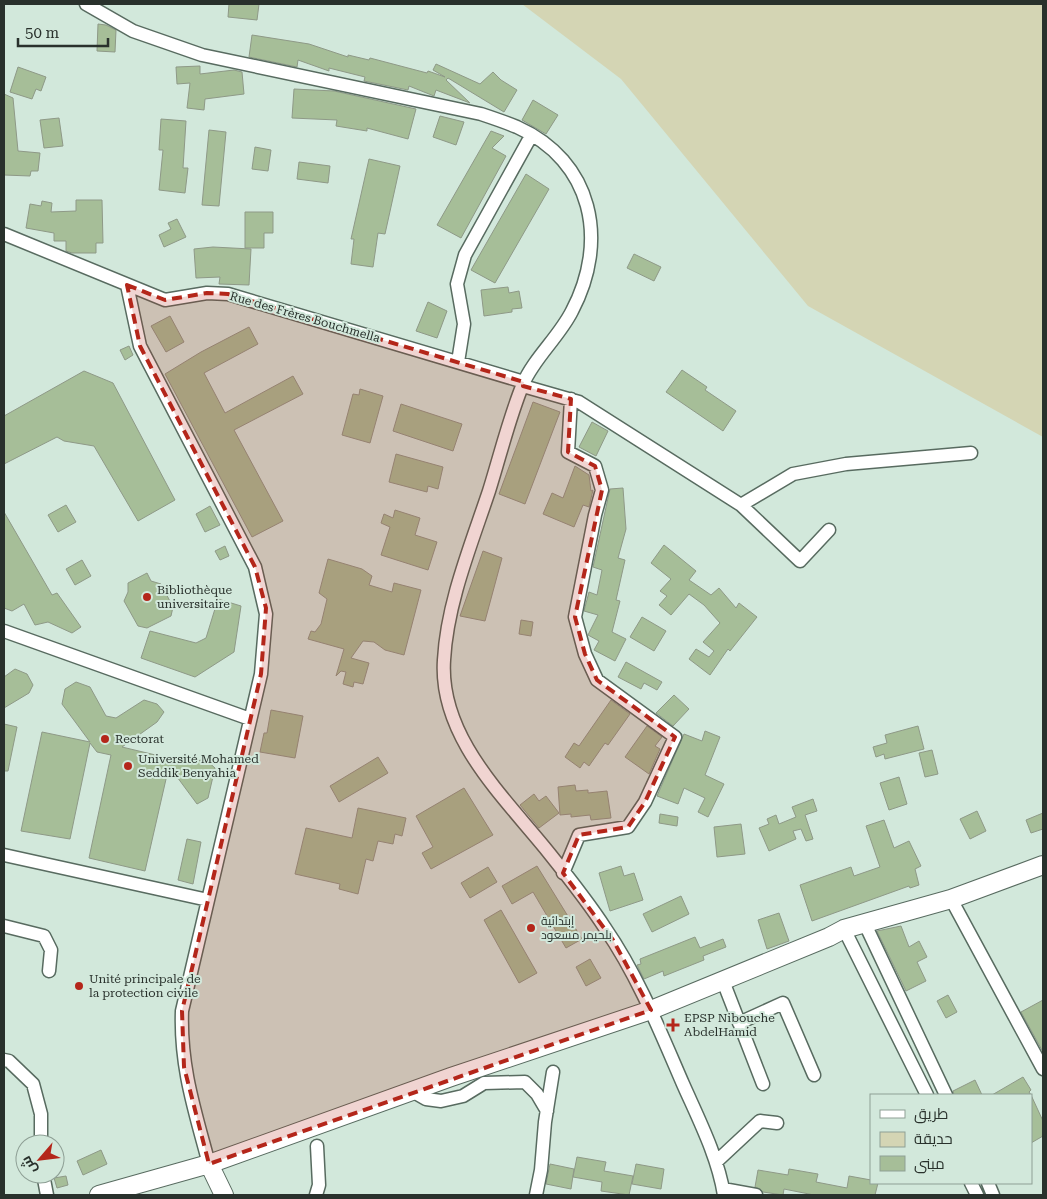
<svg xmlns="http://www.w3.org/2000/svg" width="1047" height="1199" viewBox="0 0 1047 1199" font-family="'Roboto Serif',Cairo,serif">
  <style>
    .green { fill: #d4d5b4 }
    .building { fill: #a6be98; stroke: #8e9987 }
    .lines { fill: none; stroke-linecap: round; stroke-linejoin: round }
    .street-casing { stroke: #586b60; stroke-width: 15 }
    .secondary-casing { stroke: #586b60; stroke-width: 20 }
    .street { stroke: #fff; stroke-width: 12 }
    .secondary { stroke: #fff; stroke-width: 18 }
    .marked { fill: #b4261a; fill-opacity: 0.2; stroke: #b4261a; stroke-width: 4; stroke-dasharray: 10 6; stroke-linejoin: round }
    .poi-dot { fill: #b4261a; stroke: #d2e8db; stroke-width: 2 }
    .labels { text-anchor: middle; stroke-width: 4; stroke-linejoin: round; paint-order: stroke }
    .street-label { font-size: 12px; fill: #29312c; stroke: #d2e8db }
    .poi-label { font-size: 12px; fill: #29312c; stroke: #d2e8db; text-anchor: start }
  </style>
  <rect width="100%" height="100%" fill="#d2e8db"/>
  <path class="green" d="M522,4H1043V437L808,306L621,79Z"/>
  <path class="building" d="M229,4H259L257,20L228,17Z
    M98,24L106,25L116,30L115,52L97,51Z
    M252,35L309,44L348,57V55L369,60L370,58L427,73L428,71L445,77L433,70L436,64L480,84L493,72L501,80L517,90L504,112L448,78L446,80L470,103L436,90L434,96L409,86L408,90L364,81L365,77L329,68V71L298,60L297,67L249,57Z
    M200,66V74L234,70L242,72L244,94L205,99L204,110L187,108L190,83L177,84L176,67Z
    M18,67L46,77L41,91L36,89L32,99L10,92Z
    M294,89L334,91L416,109L408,139L367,128V131L336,126L337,120L292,118Z
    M4,94L13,98L18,151L40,153L38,171H31L30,176L4,175Z
    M533,100L558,115L546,134L522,120Z
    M440,116L464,122L456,145L433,137Z
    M59,118L63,146L44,148L40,120Z
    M161,119L186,121L183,168H188L185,193L159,190L163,150H159Z
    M209,130L226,132L219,206L202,205Z
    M491,131L504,136L492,148L506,156L461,238L437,225Z
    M255,147L271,150L268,171L252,169Z
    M369,159L400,166L385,234L378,233L373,267L351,264L354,239H351Z
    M299,162L330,166L328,183L297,179Z
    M526,174L549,189L495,283L471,270Z
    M76,200H102L103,243H96V253H72L66,251V241H54V233L26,228L30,204L41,206L42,201L52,203L51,212L76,211Z
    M245,212H273V233H264V248H245Z
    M177,219L186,237L164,247L159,235L171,229L168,223Z
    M213,247L251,249L249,285L219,284L220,277L196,278L194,249Z
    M634,254L661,267L654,281L627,268Z
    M508,287L509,293L519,291L522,308L512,309V312L484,316L481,290Z
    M428,302L447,311L437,338L416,331Z
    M170,316L184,342L166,352L151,326Z
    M249,327L258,344L204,373L225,413L293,376L303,394L234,430L283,521L252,537L165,374L201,352Z
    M129,346L133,355L125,360L120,350Z
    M682,370L707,387L705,390L736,411L723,431L666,392Z
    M84,371L113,383L175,500L138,521L94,446L64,441L57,437L4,464V416Z
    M360,389L383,396L370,443L342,435L353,394L359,395Z
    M533,402L560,412L525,504L499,494Z
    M401,404L462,424L453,451L393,431Z
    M592,422L608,431L596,456L579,447Z
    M396,454L443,467L438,489L428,486L427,492L389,482Z
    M575,466L589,475L591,491L593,490L589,507L583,505L574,527L543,514L552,493L563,498Z
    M623,488L626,529L618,558L625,560L616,600L620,601L612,632L626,639L615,661L594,650L599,641L588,635L598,615L584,611L589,592L597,595L602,570L593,567L610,489Z
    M66,505L76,522L58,532L48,515Z
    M210,506L220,525L205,532L196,514Z
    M395,510L420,518L415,535L437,542L428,570L381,555L390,527L381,523L384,514L393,518Z
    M4,512L52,595L57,593L81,627L72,633L48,622L35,625L24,604L12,611L4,608Z
    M664,545L696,571L689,580L711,595L719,588L736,608L739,603L757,617L730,651L728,649L710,675L689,659L696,649L709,657L714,651L703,642L720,623L704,605L689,594L671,615L659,605L667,596L660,591L671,579L651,563Z
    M225,546L229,556L220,560L215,551Z
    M483,551L502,558L485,621L460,616Z
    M328,559L362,569L372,576L369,585L392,592L394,583L421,590L404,655L385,650L374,642L363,641L351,658L369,663L363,684L354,682L353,687L343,684L346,672L341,671L336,676L344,649L308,639L311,631L315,632L321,624L327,599L319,593Z
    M82,560L91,576L75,585L66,569Z
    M147,573L151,581L161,584L173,607L171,616L147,628L138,626L124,601L128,592V583Z
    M218,599L241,606L234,652L195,677L141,658L150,631L196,643L206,638Z
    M642,617L666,631L654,651L630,637Z
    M521,620L533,622L531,636L519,634Z
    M626,662L662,682L657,690L644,683L641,689L618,677Z
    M15,669L27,674L33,685L29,693L4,708V677Z
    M76,682L90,687L106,716L116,718L144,700L157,704L164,712L157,722L122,747L189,763L205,759L215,768L208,798L197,804L169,766L145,871L89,858L111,755L97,752L90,743L70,839L21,831L42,732L90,742L62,704L65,689Z
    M674,695L689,709L673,726L656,713Z
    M611,700L630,714L608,745L605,743L589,766L584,762L580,768L565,757L574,743L579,746Z
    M271,710L303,716L295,758L260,752L264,733H267Z
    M4,724L17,727L8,771H4Z
    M647,726L662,737L655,746L660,749L649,774L625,757Z
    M918,726L924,749L885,759L884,754L876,757L873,747L887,743L885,735Z
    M705,731L720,737L705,775L724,784L708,817L698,812L705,798L684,788L678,804L657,796L684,734L702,741Z
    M932,750L938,774L925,777L919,753Z
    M378,757L388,773L339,802L330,786Z
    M899,777L907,804L889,810L880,783Z
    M575,785L576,791L588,790V793L607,791L611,818L591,820L590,815L571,817V814L560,815L558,787Z
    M464,788L493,835L431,869L422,853L433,847L416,816Z
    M534,794L539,801L546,796L559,813L539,828L520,805Z
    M813,799L817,811L805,815L813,839L806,841L801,829L793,831L796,839L769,851L759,828L769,824L767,819L776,815L779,824L796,817L792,807Z
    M358,808L406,818L402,836L395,834L393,844L378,841L373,861L366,859L358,894L339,889L340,884L295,874L306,828L352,838Z
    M977,811L986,831L970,839L960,819Z
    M1043,813V829L1031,833L1026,820Z
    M660,814L678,817L677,826L659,823Z
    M884,820L894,848L909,841L921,866L915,869L919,885L910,888L909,886L812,921L800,885L851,867L854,876L880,867L866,826Z
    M741,824L745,854L717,857L714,827Z
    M187,839L201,842L193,884L178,880Z
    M537,866L582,939L566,948L533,892L512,904L502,886Z
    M621,866L624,876L634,873L643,900L610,911L599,873Z
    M488,867L497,882L470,898L461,883Z
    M681,896L689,914L652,932L643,914Z
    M501,910L537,973L519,983L484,920Z
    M779,913L789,941L767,949L758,920Z
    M901,926L909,947L919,941L927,957L917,962L926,981L906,991L877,931Z
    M695,937L700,948L723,939L726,947L703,956L704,960L664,976L663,971L644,979L637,965L641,964L640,959Z
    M590,959L601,978L586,986L576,967Z
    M948,995L957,1012L946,1018L937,1001Z
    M1043,1000V1052L1021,1012Z
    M1023,1077L1031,1090L1029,1092L1031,1095H992Z
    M975,1080L982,1095H954L953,1091Z
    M1031,1095L1043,1121V1136L1031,1143Z
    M101,1150L107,1164L83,1175L77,1161Z
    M577,1157L606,1162L604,1171L633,1176L629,1195L601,1191L602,1182L573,1177Z
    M550,1164L574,1169L571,1189L546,1184Z
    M636,1164L664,1169L661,1189L632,1184Z
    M789,1169L818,1174L816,1182L847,1188L849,1176L871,1180V1183H878L875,1195H814L784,1189L783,1195L763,1192L755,1187L758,1170L788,1175Z
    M66,1176L68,1185L57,1188L54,1178Z"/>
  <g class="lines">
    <g class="street-casing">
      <path id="street" d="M86,4L133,31L202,55L481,114C493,118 505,122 517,127C593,161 609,241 572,311C559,337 534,358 523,384C509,418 500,456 489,491C471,545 447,603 444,660C439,735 501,794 545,848C565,873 587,900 605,928C638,976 660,1031 683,1084C699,1120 718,1157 724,1195
        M4,234L165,300L207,293L228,294L524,382
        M127,285L140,346L255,567L266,614L261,674L182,1011C180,1067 195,1111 209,1164
        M458,362L464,324L457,284L465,255L531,136
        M523,386L579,402L741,505L800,561L829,530
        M741,505L793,474L846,464L971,453
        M4,631L250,719
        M4,855L208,900
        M563,873L579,835L628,827L645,802L675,737L597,680L585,654L575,617L595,515L602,490L595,466L568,452L571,399
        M951,899L1043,1069
        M865,924L946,1095
        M4,926L44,936L51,950L49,971
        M844,929L927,1095
        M723,981L763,1084
        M739,1023L783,1003L814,1075
        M4,1060L9,1061L33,1084L41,1114V1144
        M412,1091L426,1099L441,1101L463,1096L484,1083L525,1082L537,1094L547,1111
        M716,1162L760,1121L777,1123
        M43,1174L47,1195
        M971,1183L977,1195
        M988,1183L993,1195
        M723,1189L756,1195
        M316,1195L319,1185L317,1146
        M536,1195L541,1170L545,1122L553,1072"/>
    </g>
    <g class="secondary-casing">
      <path id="secondary" d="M209,1164L224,1195
        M99,1195L209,1164L451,1077L651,1010L829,937L844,929L951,899L1043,865"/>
    </g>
    <use href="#street" class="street"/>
    <use href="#secondary" class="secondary"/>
  </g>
  <path class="marked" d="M127,285L165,300L207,293L228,294L524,382L523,386L571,399L568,452L595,466L602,490L575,617L585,654L597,680L675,737L645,802L628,827L579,835L563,873L613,940L651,1010L209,1164L184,1067L182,1011L261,674L266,608L255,567L140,346Z"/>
  <g class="poi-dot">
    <circle cx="147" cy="597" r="5"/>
    <circle cx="105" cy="739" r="5"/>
    <circle cx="128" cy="766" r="5"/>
    <circle cx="531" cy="928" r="5"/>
    <circle cx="79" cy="986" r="5"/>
    <path d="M670.5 1017.5h5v5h5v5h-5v5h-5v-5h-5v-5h5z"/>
  </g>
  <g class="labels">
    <g class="street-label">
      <text transform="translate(305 317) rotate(16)" y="4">Rue des Frères Bouchmella</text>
    </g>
    <g class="poi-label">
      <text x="157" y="594">Bibliothèque<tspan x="157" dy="14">universitaire</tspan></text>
      <text x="115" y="743">Rectorat</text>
      <text x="138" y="763">Université Mohamed<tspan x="138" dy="14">Seddik Benyahia</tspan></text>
      <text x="541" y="925">إبتدائية<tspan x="541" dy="14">بلحيمر مسعود</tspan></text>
      <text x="89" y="983">Unité principale de<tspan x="89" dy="14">la protection civile</tspan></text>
      <text x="684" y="1022">EPSP Nibouche<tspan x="684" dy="14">AbdelHamid</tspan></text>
    </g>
  </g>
  <rect width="1047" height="1199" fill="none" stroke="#29312c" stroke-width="10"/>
  <rect x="870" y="1094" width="162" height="90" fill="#d2e8db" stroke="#8e9f95"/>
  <rect x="880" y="1110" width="25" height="8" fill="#ffffff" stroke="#8e9f95"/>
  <text x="914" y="1119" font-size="15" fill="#29312c">طريق</text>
  <rect x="880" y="1132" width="25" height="15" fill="#d4d5b4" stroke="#8e9f95"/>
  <text x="914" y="1144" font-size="15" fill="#29312c">حديقة</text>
  <rect x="880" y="1156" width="25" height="15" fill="#a6be98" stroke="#8e9f95"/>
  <text x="914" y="1169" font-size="15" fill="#29312c">مبنى</text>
  <g transform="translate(40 1159) rotate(242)"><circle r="24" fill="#d2e8db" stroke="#8e9f95"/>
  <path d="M0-4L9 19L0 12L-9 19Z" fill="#b4261a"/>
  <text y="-8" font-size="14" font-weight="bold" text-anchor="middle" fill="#29312c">ش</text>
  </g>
  <path d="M18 38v8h90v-8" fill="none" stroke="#29312c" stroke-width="2.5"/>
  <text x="25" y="38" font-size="15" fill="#29312c" stroke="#d2e8db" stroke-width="4" paint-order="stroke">50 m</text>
</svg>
